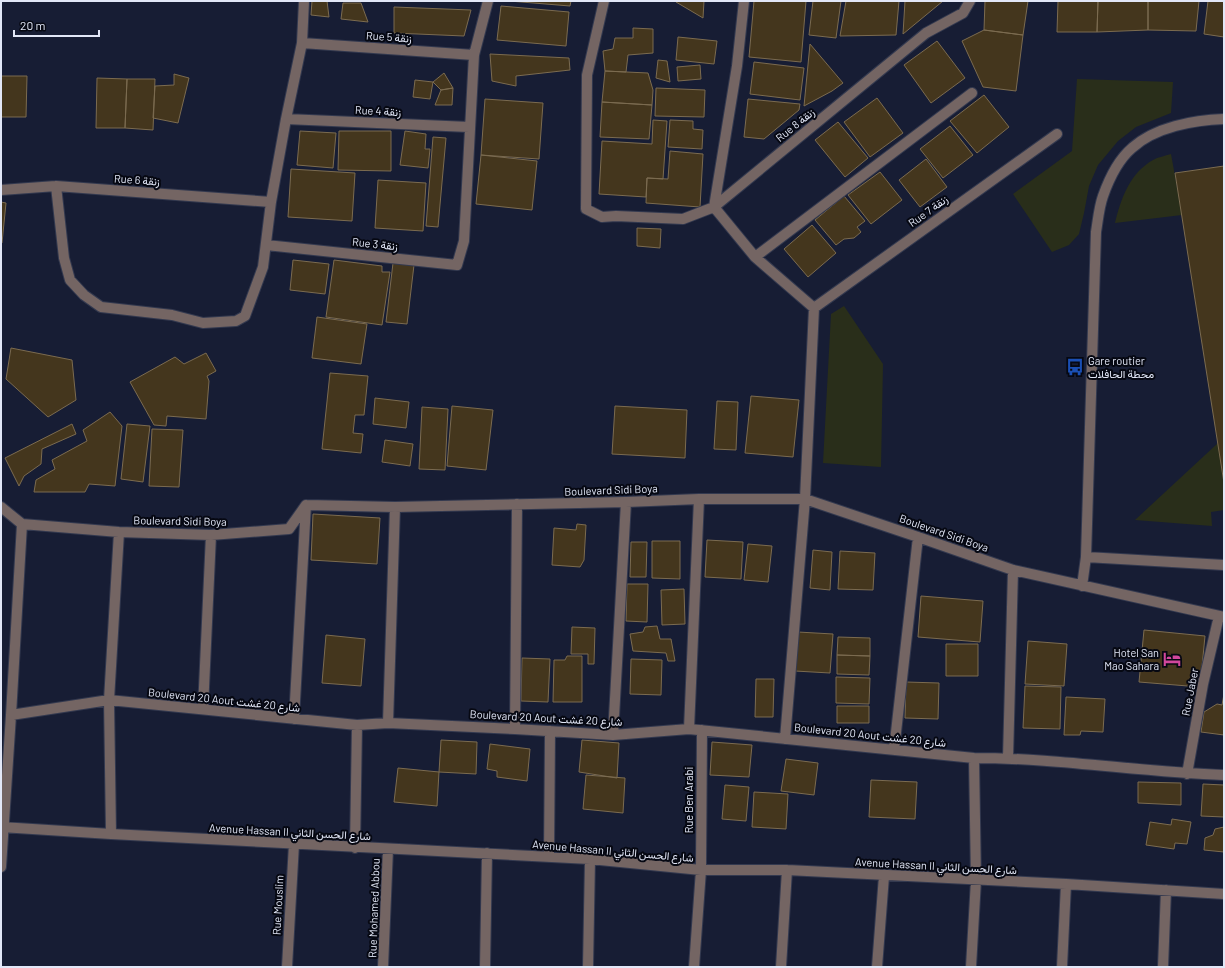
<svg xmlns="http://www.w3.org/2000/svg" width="1225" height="968" viewBox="0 0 1225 968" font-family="Barlow,Vazirmatn,sans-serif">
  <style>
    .green { fill: #292e1a }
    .building { fill: #44361d; stroke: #7b6b50 }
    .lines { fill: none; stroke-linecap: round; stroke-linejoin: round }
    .minor-casing { stroke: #33394f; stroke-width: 12 }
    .minor { stroke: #746563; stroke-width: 10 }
    .labels { text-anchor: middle; stroke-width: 4; stroke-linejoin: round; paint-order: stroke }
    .street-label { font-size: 11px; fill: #e2e7f7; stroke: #060812 }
    .poi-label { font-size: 11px; fill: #e2e7f7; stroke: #060812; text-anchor: start }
  </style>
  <rect width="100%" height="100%" fill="#171d34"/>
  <path class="green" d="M1077,79L1173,82L1171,113L1136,127L1118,141L1098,165L1089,186L1084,213L1079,234L1069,245L1052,252L1013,194L1072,151Z
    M1171,154L1182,215L1115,223C1121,198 1130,173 1153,160C1158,157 1165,156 1171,154Z
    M844,306L883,364L881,467L823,463L831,314Z
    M1218,443L1224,483V510L1211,512L1212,526L1135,520Z"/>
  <path class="building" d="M312,1H327L329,17L311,15Z
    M509,1H571L570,6Z
    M676,1H704L703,18L676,2Z
    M754,1H806L801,62L749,57Z
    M813,1H841L836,38L809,35Z
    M846,1H899L896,35L840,36Z
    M905,1H943L903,34Z
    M985,1H1028L1023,35L984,30Z
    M1058,1H1098L1097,32H1057Z
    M1098,1H1148V30L1097,32Z
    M1148,1H1199L1196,31L1148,30Z
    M1208,1H1224V37L1204,34Z
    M343,3H361L368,22L341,19Z
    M501,6L569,12L566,46L497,40Z
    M394,7L471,10L464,36L394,33Z
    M633,28L653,29V53L628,55L626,72L605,71L603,51L613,49L615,38H633Z
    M984,30L1023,35L1016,91L983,87L962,41Z
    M678,37L717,41L714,64L676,60Z
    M937,41L965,78L931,103L904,65Z
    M810,44L843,83L832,91L804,106Z
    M490,54L569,58L570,70L516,76V86L492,81Z
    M658,60L667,61L670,82L656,78Z
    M754,62L804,68L800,100L750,94Z
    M700,65L701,79L678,81L677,67Z
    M605,71L648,73L653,90L652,105L602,102Z
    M444,73L453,88L441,90L433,82Z
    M174,74L189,78L178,123L153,118L155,86L174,85Z
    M1,76H27L26,117H1Z
    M97,78L127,79L125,128H96Z
    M127,79H155L153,130L125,128Z
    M415,80L433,82L430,99L413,97Z
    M453,88L452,105H435L441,90Z
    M656,88L705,90L704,117L655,116Z
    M984,95L1009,127L977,153L950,121Z
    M877,98L903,133L870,157L844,122Z
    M485,99L543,103L539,159L481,155Z
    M748,99L800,104L799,110L764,139L744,137Z
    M602,102L652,105L649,139L600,137Z
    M653,120L667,121L663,179L647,178L646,197L599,194L602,141L652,144Z
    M670,120L693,121V129L703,130L702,149L668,147Z
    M838,122L868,158L845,177L815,140Z
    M950,126L973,155L943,178L920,149Z
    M300,131L336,133L333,168L297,165Z
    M339,131H391V171L338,170Z
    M405,131L426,134L425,149H430L428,168L400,165Z
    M433,137L446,138L438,227L426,226Z
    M670,151L703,154L700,207L646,203L647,178L668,179Z
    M481,155L537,161L532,210L476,204Z
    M926,159L947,187L920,207L899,180Z
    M1224,166V483L1175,173Z
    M291,169L355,173L352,221L288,217Z
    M880,172L902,200L871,224L848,195Z
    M378,180L426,183L423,231L375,228Z
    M844,196L865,221L857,227L861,232L854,238L844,239L836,245L815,220Z
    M1,202L6,203L2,243H1Z
    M812,225L836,253L808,277L784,249Z
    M637,228L661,229L660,248L637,246Z
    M293,260L329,264L325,294L290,290Z
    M334,260L382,266V272H390L382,325L326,317Z
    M393,263L414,265L407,324L386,322Z
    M317,317L367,324L361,364L312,358Z
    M11,348L72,360L76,400L48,417L6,379Z
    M206,353L216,371L207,376L209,381L206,419L167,416L166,426L154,425L130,382L175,357L184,364Z
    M330,373L368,376L364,415H355L353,433L363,434L361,453L322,449Z
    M751,396L799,400L793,457L745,453Z
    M375,398L409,402L406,428L373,424Z
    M717,401L738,402L736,450L714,449Z
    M452,406L493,410L486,470L447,466Z
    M615,406L687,410L685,458L612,454Z
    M422,407L448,409L445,470L419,469Z
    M110,412L122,426L115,486L89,484L85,492H34L36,480L55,469L52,460L87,441L83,430Z
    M72,424L76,434L42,449L41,464L24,476L19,486L5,458Z
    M127,424L150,426L143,482L121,479Z
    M152,429L183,430L179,487L149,486Z
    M385,440L413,444L410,466L382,462Z
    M313,514L380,518L377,564L311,560Z
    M577,524L586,525L584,560L580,567L552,565L554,528L576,530Z
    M707,540L743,542L741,579L705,577Z
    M652,541H680V579L652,578Z
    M631,542H647L646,577H630Z
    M748,544L772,546L768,582L744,580Z
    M813,550L832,552L830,590L810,588Z
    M840,551L875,553L873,590L838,589Z
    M627,584H648L647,622L626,621Z
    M684,589L685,624L662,625L661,590Z
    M921,596L983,601L980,642L918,637Z
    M657,626L660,639H671L675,661H668L666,653L633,651L630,634L643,632L645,627Z
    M572,627L595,628L594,664H588V654H571Z
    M1144,630L1205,636L1200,687L1139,682Z
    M798,632L833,634L830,673L795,671Z
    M326,635L365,639L361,686L322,683Z
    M838,637L870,638V656L837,655Z
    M1028,641L1067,644L1064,686L1025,684Z
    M946,644H978V676H946Z
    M837,655L870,656L869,675L837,674Z
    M567,656H582V702H553L554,660H565Z
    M522,658L550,659L548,702L521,701Z
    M631,659L662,660L661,695L630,694Z
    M836,677L870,678L869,704L836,703Z
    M756,679H774L773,717H755Z
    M906,682L939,683L938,719L905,718Z
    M1025,686L1061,687L1060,729L1023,728Z
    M1224,694V735L1201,732L1204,712L1217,704L1222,705Z
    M1066,697L1105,699L1103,732L1081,731L1080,735H1064Z
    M837,706H869V723H837Z
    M441,740L477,742L476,774L439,772Z
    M582,740L619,743L617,778L579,772Z
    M712,742L752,745L749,777L710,775Z
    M490,744L530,749L527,781L497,777V771L487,769Z
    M786,759L818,763L814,795L781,791Z
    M398,768L439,772L437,806L394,802Z
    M586,775L625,778L623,813L583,809Z
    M871,780L917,782L915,819L869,817Z
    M1138,782L1181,783V805L1138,803Z
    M1203,784L1224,785V817L1201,816Z
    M725,785L749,787L746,821L722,819Z
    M754,792L788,794L786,829L752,827Z
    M1172,819L1191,822L1187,844L1175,843L1174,849L1146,845L1150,822L1171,825Z
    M1224,827V852L1204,850L1205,838L1213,835L1215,829Z"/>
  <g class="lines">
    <g class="minor-casing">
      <path id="minor" d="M604,1L587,75L586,209L602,217L616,216L683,219L714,207L926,33L963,13L970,1
        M744,1L737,66L714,207L755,257L814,308
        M302,43L474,55
        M286,119L469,127
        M1224,119C1194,120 1155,127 1132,148C1118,160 1109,179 1103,196C1099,207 1098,220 1096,232L1086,557L1224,565
        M56,186L64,258L70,280L84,295L101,307L172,315L203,323L236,321L245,316L263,267L271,202L286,119L302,43L304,1
        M1,190L56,186L271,202
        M266,245L457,265L464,241L474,55L488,1
        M755,257L972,93
        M814,308L1057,134
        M1,507L22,524L119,532L211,535L289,529L306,505L395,507L626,502L699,499H805L918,537L1013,570L1224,617
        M1082,586L1086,557
        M203,709L211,535
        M11,715L109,700L357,725L388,723L515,729L613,735L689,729L974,758C1057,758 1141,772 1224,775
        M294,719L306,505
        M388,723L395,507
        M515,729L517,504
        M689,729L699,499
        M613,735L626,502
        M785,739L805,499L814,308
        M894,750L918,537
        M1008,758L1013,570
        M1187,774L1203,684L1219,616
        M1,827L111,834L590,859L701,870H787L1066,884L1224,894
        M111,834L109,700L119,532
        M355,848L357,725
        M549,857L550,731
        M1,867L11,715L22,524
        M287,967L294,844
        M383,967L388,849
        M485,967L487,853
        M588,967L590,859
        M694,967L701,870L702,730
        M781,967L787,870
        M877,967L884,876
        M971,967L976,880L974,758
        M1062,967L1066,884
        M1163,967L1166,890"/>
    </g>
    <use href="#minor" class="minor"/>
  </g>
  <defs>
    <g id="bus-bare" transform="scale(1.38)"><path d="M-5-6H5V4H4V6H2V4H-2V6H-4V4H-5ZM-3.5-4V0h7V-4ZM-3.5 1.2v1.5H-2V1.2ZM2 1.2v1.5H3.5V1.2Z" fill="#1a4fb4" stroke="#060812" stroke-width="2.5" paint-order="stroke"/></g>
    <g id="hotel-bare" transform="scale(1.38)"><path d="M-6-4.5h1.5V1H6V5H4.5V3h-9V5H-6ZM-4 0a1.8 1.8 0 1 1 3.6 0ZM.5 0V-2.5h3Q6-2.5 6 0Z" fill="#d1479c" stroke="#060812" stroke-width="2.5" paint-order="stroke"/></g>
  </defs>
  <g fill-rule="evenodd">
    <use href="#bus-bare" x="1075" y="367"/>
    <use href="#hotel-bare" x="1172" y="659"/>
  </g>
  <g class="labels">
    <g class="street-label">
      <text transform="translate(389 37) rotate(4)" y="4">Rue 5 زنقة</text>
      <text transform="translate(378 111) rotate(3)" y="4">Rue 4 زنقة</text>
      <text transform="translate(795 125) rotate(-39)" y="4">Rue 8 زنقة</text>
      <text transform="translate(137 180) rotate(4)" y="4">Rue 6 زنقة</text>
      <text transform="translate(928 211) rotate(-36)" y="4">Rue 7 زنقة</text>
      <text transform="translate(375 244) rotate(6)" y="4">Rue 3 زنقة</text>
      <text transform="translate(611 490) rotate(-2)" y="4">Boulevard Sidi Boya</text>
      <text transform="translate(180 521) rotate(1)" y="4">Boulevard Sidi Boya</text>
      <text transform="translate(944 533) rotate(19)" y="4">Boulevard Sidi Boya</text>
      <text transform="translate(1190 692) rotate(-79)" y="4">Rue Jaber</text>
      <text transform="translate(224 700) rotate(6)" y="4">Boulevard 20 Aout شارع 20 غشت</text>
      <text transform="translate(546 718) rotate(3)" y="4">Boulevard 20 Aout شارع 20 غشت</text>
      <text transform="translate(870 735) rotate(6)" y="4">Boulevard 20 Aout شارع 20 غشت</text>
      <text transform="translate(689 800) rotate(-90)" y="4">Rue Ben Arabi</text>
      <text transform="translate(290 832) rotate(3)" y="4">Avenue Hassan II شارع الحسن الثاني</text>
      <text transform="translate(613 851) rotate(5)" y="4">Avenue Hassan II شارع الحسن الثاني</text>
      <text transform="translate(936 866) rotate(3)" y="4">Avenue Hassan II شارع الحسن الثاني</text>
      <text transform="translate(278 905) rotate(-87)" y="4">Rue Mouslim</text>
      <text transform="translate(374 908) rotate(-88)" y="4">Rue Mohamed Abbou</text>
    </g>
    <g class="poi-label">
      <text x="1088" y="365">Gare routier<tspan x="1088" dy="13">محطة الحافلات</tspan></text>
      <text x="1159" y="657" text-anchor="end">Hotel San<tspan x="1159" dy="13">Mao Sahara</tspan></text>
    </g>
  </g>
  <rect width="1225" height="968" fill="none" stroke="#e2e7f7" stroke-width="4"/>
  <path d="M14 30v6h85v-6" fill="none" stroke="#e2e7f7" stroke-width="2"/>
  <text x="20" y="30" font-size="12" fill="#e2e7f7" stroke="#060812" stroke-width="3" paint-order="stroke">20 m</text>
</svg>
